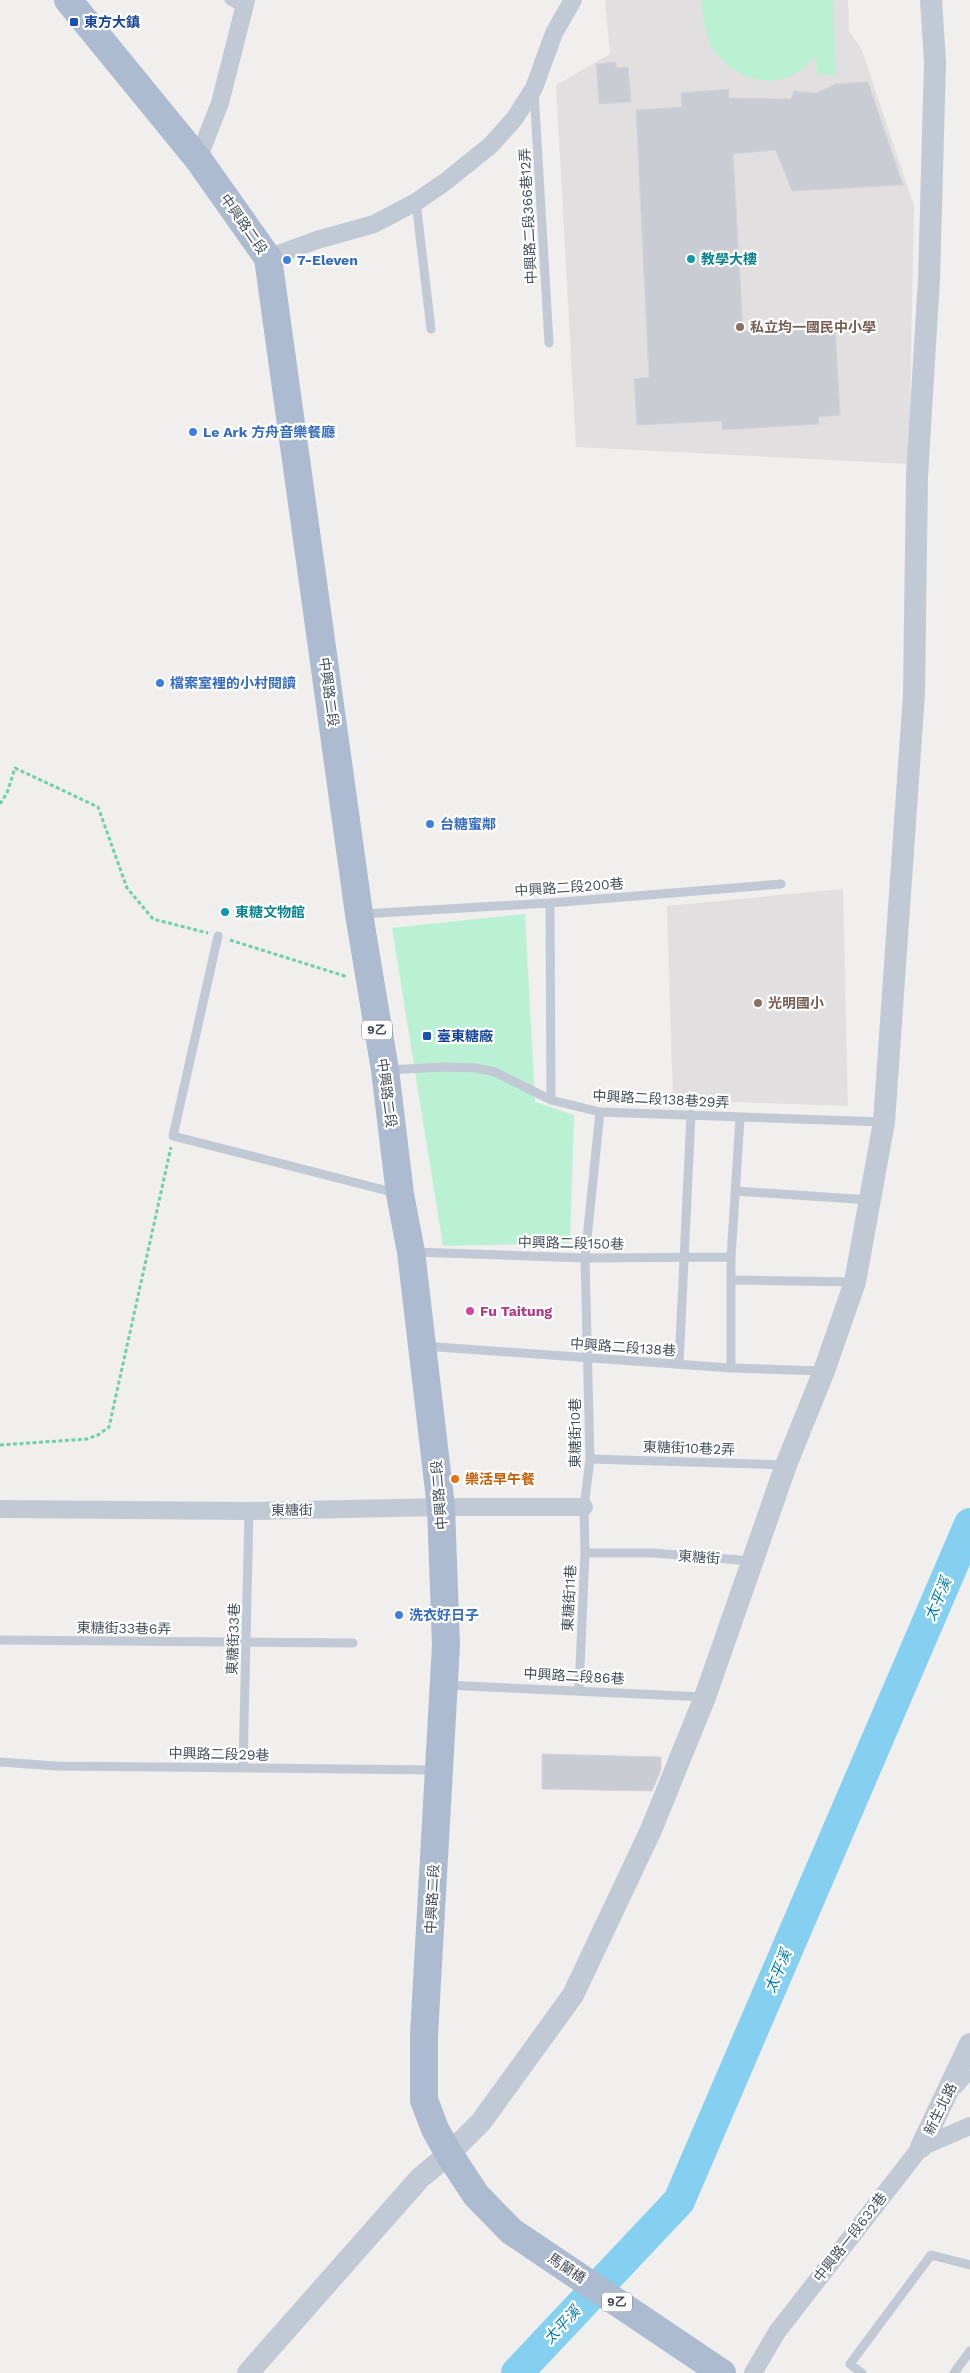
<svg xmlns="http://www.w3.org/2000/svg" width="970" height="2373" viewBox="0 0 970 2373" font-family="'Work Sans','Noto Sans TC',sans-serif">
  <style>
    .education { fill: #e2dfe0 }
    .green { fill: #baf1d4 }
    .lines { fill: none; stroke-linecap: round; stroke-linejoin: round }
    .river { stroke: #85d0f0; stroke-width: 32 }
    .building { fill: #caccd4; stroke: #d2d3da }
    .path { stroke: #71d0a9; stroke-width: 3; stroke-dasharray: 4 2.5; stroke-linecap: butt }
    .service { stroke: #c1c9d4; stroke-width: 9 }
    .minor { stroke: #c1c9d4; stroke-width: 18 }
    .tertiary { stroke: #c1c9d4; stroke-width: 22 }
    .primary { stroke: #acbbcf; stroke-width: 28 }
    .transit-dot { fill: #1a4fb4; stroke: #fff; stroke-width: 2 }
    .culture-dot { fill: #0f9aa8; stroke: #fff; stroke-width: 2 }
    .shop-dot { fill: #3f7fe0; stroke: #fff; stroke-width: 2 }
    .education-dot { fill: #8d6e63; stroke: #fff; stroke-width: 2 }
    .hotel-dot { fill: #d1479c; stroke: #fff; stroke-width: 2 }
    .food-dot { fill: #e8710a; stroke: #fff; stroke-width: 2 }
    .labels { text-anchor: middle; stroke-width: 4.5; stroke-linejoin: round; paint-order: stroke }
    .shield { fill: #fff; stroke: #7d848d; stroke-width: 1 }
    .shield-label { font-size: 12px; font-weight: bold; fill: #45505c }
    .transit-label { font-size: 14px; font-weight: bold; fill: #164399; stroke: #fff; text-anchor: start }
    .street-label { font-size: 14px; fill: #45505c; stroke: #fff }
    .culture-label { font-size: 14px; font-weight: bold; fill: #0d838f; stroke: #fff; text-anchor: start }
    .shop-label { font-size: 14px; font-weight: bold; fill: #366cbe; stroke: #fff; text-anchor: start }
    .education-label { font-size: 14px; font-weight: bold; fill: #785e54; stroke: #fff; text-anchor: start }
    .hotel-label { font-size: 14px; font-weight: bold; fill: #b23c85; stroke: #fff; text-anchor: start }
    .food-label { font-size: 14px; font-weight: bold; fill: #c56008; stroke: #fff; text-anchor: start }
    .water-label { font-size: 15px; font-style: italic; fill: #067daf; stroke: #fff }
  </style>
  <rect width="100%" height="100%" fill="#f1eeee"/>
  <path class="education" d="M605,0H848L849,31L862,50L914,206L909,464L576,447L556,85L610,54Z
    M843,889L848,1106L673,1100L667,906Z"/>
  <path class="green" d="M702,0H833L836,75H817L816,56C808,63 799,73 789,77C760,89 721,70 709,41C703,28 703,14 702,0Z
    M525,914L535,1102L574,1115L570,1243L443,1246L392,928Z"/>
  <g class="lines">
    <path class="river" d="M517,2373L679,2201L970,1524"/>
  </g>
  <path class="building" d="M616,62V68L628,67L631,102L599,104L596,64Z
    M868,82L903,185L792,191L776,150L733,154L743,331L835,326L840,415L818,417L819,424L722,430V421L637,425L634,379L649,377L636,110L682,107L681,93L729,89V98L791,99L794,91L816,93L836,84Z
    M542,1754L661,1757V1770L652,1791L542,1789Z"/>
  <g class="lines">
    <path class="path" d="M0,804L7,793L15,768L98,807L127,888L153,919L208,933
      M230,940L348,977
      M0,1445L87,1439L98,1435L109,1427L171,1147"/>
    <path class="service" d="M229,0L243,8
      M534,91L549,343
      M416,202L431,329
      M550,903L551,1100
      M362,914L550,903L781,884
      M218,936L173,1136L396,1193
      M387,1070L444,1067L476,1068L495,1072L551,1100L600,1112L883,1122
      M735,1191L870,1200
      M414,1252L585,1258L731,1257
      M731,1280L853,1282
      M424,1346L731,1368L823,1371
      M679,1364L691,1114
      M731,1368V1257L740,1118
      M590,1459L785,1465
      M585,1553H653L752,1561
      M0,1640L353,1643
      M445,1685L705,1697
      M579,1690L585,1553L584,1507L590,1459L585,1258L600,1112
      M0,1762L56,1766L437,1770
      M243,1768L249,1511
      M958,2089L970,2075
      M862,2373L850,2364L931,2255L970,2265
      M954,2373L970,2351"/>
    <path class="minor" d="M198,159L220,103L246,0
      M268,258L317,240L374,224L416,202L445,182L491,145L515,118L534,88L554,33L573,0
      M0,1509L249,1511L441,1507H584
      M753,2373L777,2332L921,2147L970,2126"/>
    <path class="tertiary" d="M921,2147L970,2044
      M248,2373L420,2178L449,2154L481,2122L573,1995L651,1830L705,1697L786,1465L824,1371L855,1282L884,1122L914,694L917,476L929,279L935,62L931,0"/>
    <path class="primary" d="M68,0L198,159L268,258L359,914L385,1070L400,1194L411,1252L441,1507L446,1645L424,2035V2100L435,2129L449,2154L476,2195L511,2231L722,2373"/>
  </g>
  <g class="transit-dot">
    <rect x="69" y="17" width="10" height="10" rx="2.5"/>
    <rect x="422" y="1031" width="10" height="10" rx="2.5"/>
  </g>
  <g class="culture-dot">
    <circle cx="691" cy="259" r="5"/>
    <circle cx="225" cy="912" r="5"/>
  </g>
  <g class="shop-dot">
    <circle cx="287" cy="260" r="5"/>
    <circle cx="193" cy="432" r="5"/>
    <circle cx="160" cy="683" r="5"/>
    <circle cx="430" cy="824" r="5"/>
    <circle cx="399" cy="1615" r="5"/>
  </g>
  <g class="education-dot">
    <circle cx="740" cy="327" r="5"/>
    <circle cx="758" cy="1003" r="5"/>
  </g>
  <circle class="hotel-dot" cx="470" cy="1311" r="5"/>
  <circle class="food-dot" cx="455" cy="1479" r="5"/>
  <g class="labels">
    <g class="shield">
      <rect x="362" y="1020.5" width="30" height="19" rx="4"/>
      <rect x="602" y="2292.5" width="30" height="19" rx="4"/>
    </g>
    <g class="shield-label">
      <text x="377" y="1034">9乙</text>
      <text x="617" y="2306">9乙</text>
    </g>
    <g class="transit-label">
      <text x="84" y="27">東方大鎮</text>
      <text x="437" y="1041">臺東糖廠</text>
    </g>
    <g class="street-label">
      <text transform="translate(528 216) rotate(-93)" y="5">中興路二段366巷12弄</text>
      <text transform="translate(244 224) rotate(55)" y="5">中興路二段</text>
      <text transform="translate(329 692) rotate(82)" y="5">中興路二段</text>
      <text transform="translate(569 887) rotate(-4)" y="5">中興路二段200巷</text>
      <text transform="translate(387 1093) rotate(82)" y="5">中興路二段</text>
      <text transform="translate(661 1099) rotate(3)" y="5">中興路二段138巷29弄</text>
      <text transform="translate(571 1243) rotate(1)" y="5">中興路二段150巷</text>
      <text transform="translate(623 1347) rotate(4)" y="5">中興路二段138巷</text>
      <text transform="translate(575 1433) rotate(-90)" y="5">東糖街10巷</text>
      <text transform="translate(689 1448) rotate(2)" y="5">東糖街10巷2弄</text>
      <text transform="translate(439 1495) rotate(-95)" y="5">中興路二段</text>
      <text transform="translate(292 1510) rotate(-1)" y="5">東糖街</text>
      <text transform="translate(699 1557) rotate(4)" y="5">東糖街</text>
      <text transform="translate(569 1598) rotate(-87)" y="5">東糖街11巷</text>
      <text transform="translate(124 1628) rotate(1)" y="5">東糖街33巷6弄</text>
      <text transform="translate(233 1639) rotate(-88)" y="5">東糖街33巷</text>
      <text transform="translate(574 1676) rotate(3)" y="5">中興路二段86巷</text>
      <text transform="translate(219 1754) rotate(1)" y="5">中興路二段29巷</text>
      <text transform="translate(432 1899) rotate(-87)" y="5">中興路二段</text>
      <text transform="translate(940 2109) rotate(-64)" y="5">新生北路</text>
      <text transform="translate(850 2237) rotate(-52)" y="5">中興路一段632巷</text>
      <text transform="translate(567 2268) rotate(34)" y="5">馬蘭橋</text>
    </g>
    <g class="culture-label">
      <text x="701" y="264">教學大樓</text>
      <text x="235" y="917">東糖文物館</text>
    </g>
    <g class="shop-label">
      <text x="297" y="265">7-Eleven</text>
      <text x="203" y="437">Le Ark 方舟音樂餐廳</text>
      <text x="170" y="688">檔案室裡的小村閱讀</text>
      <text x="440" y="829">台糖蜜鄰</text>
      <text x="409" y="1620">洗衣好日子</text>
    </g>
    <g class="education-label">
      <text x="750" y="332">私立均一國民中小學</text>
      <text x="768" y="1008">光明國小</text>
    </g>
    <g class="hotel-label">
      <text x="480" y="1316">Fu Taitung</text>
    </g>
    <g class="food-label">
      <text x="465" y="1484">樂活早午餐</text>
    </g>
    <g class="water-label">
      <text transform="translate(938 1599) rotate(-67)" y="5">太平溪</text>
      <text transform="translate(778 1971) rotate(-67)" y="5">太平溪</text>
      <text transform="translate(562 2325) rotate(-47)" y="5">太平溪</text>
    </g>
  </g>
</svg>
